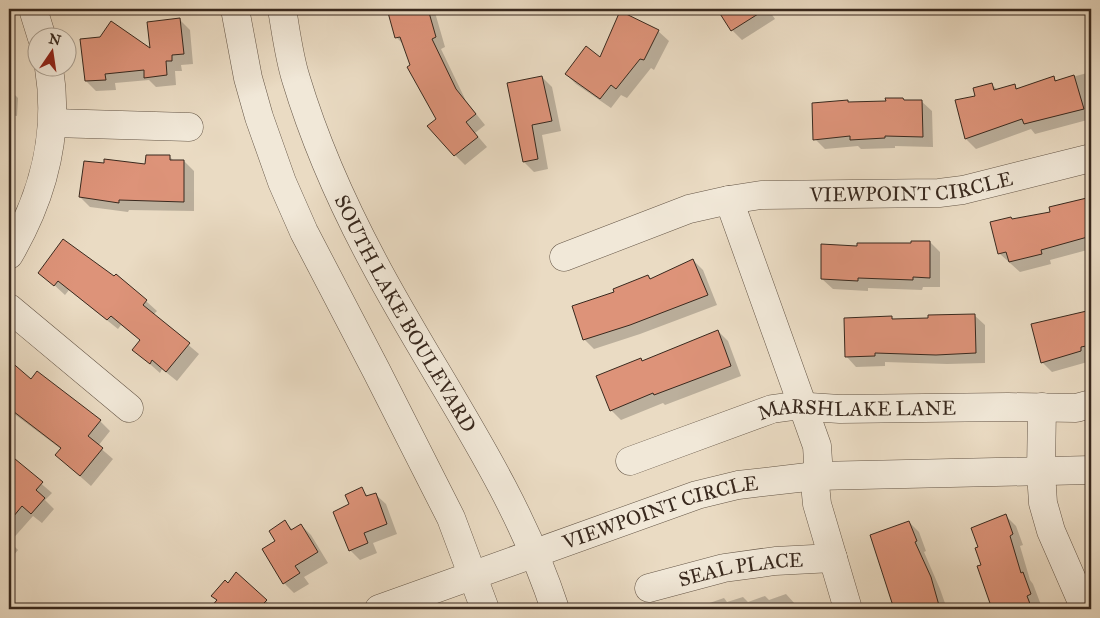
<svg xmlns="http://www.w3.org/2000/svg" width="1100" height="618" viewBox="0 0 1100 618" font-family="'IM FELL Great Primer',serif">
  <style>
    .shadow { fill: #0003 }
    .building { fill: #dd9379; stroke: #39291e }
    .lines { fill: none; stroke-linecap: round; stroke-linejoin: round }
    .minor-casing { stroke: #655647; stroke-width: 29 }
    .minor { stroke: #f1e8d8; stroke-width: 28 }
    .labels { text-anchor: middle; stroke-width: 4; stroke-linejoin: round; paint-order: stroke }
    .street-label { font-size: 20px; fill: #39291e; stroke: #f1e8d8 }
  </style>
  <rect width="100%" height="100%" fill="#eadbc3"/>
  <filter id="stains"><feTurbulence type="fractalNoise" baseFrequency=".004" numOctaves="4"/><feColorMatrix values="0 0 0 0 .2 0 0 0 0 .09 0 0 0 0 .02 0 0 0 .5 -.17"/></filter>
  <radialGradient id="worn" r=".72"><stop offset=".6" stop-color="#630" stop-opacity="0"/><stop offset="1" stop-color="#630" stop-opacity=".3"/></radialGradient>
  <path class="shadow" d="M393,9H434L445,47L441,49L466,101L485,125L475,133L487,147L465,165L455,155L412,66L405,46L396,37L389,10Z
    M719,9H768L775,19L742,40L732,30Z
    M180,20L190,30L193,64L181,65L182,71H175L176,85L156,87L149,80L115,83L116,90L96,91L86,81L151,50Z
    M658,31L669,41L654,70L651,68L627,98L621,95L611,108L576,84L566,74Z
    M1091,72V119L1035,134L1031,129L976,149L966,139L977,97L992,85L998,90L1014,86L1018,89L1053,78L1057,81Z
    M542,77L552,87L561,131L542,135L548,169L534,172L524,162Z
    M9,89L18,98L17,116L9,115Z
    M848,101L850,104L921,101L932,111L933,147L895,146V148L861,149L858,146L825,149L815,139Z
    M170,157L174,161H184L194,171V211L129,210L128,212L90,207L80,197Z
    M9,161L11,163L9,180Z
    M1091,197V249L1050,260L1051,264L1020,272L1000,254L992,223L1052,213L1051,208Z
    M930,242L940,252V287H923L922,290L868,288V291L833,289L822,279L858,247L912,245Z
    M693,260L703,270L717,305L640,334L594,349L584,339L616,293L648,277L651,279Z
    M40,272L114,278L117,275L157,311L153,315L199,354L177,381L162,369L160,373L134,350L141,341L121,325L118,329L69,290L65,295Z
    M1091,312V361L1052,372L1042,362L1033,325Z
    M974,315L985,325V363L947,364L885,362V366L856,367L846,356L891,317L894,320L929,319Z
    M718,331L728,341L741,376L665,405L663,403L621,420L611,410L643,362Z
    M9,361L31,380L100,421L110,431L98,446L113,459L91,486L56,455L61,449L9,410Z
    M15,461L52,493L45,500L54,509L42,523L33,516L10,542L18,550L9,561V469Z
    M361,489L369,497L375,494L386,504L397,534L373,543L377,553L360,560L350,550Z
    M1006,516L1016,526L1023,545L1020,546L1030,580L1033,584L1041,605H1039L1040,609H992L983,565Z
    M285,522L293,530L301,525L311,535L328,563L304,577L309,584L294,593L284,583L277,541Z
    M909,522L919,532L926,551L924,552L940,589L947,609H896L872,536Z
    M786,594L796,605L798,609H692L724,598L727,602L743,597L748,602L765,596L769,600Z
    M218,601H266L274,609H210Z"/>
  <path class="building" d="M387,9H428L436,37L432,39L456,89L476,114L466,122L478,137L454,156L427,126L436,119L407,67L410,65L400,37L395,38Z
    M717,9H766L731,31Z
    M620,11L659,30L644,60L640,59L616,89L611,85L600,99L565,74L586,46L600,57Z
    M180,18L184,54L172,55V61H166L167,75L144,78V70L105,74L106,80L85,81L80,39L100,37L111,21L150,48L147,22Z
    M1074,75L1084,109L1024,124L1022,119L965,139L955,100L975,96L973,88L992,83L994,90L1015,84L1016,89L1054,76L1055,81Z
    M542,76L552,121L532,125L538,159L523,162L507,83Z
    M885,98H903L904,100H922L923,137L885,136V138L850,140V136L813,140L812,103L848,100V102L886,101Z
    M146,155H170V160H184V202L119,200V203L79,197L84,161L104,163V159L145,164Z
    M1091,197V236L1041,250L1042,254L1009,262L1006,252L998,254L990,222L1011,217L1012,219L1050,212L1049,207Z
    M63,239L114,276L116,274L147,300L143,305L190,343L166,372L152,360L150,364L132,350L140,340L111,316L107,320L58,281L54,286L38,273Z
    M911,241H930V278L913,277V280L858,278V281L821,279V244L857,246V243H911Z
    M693,259L708,295L630,325L583,340L572,306L614,292L613,289L648,275L650,279Z
    M1091,310V345L1081,347V351L1041,363L1031,324Z
    M975,314L976,353L936,355L875,353V356L845,357L844,318L892,316V319L928,318V315Z
    M718,330L731,366L654,395L653,393L610,411L596,376L641,358L642,361Z
    M9,360L31,379L37,371L101,420L88,436L103,448L80,476L55,455L61,448L9,408Z
    M9,454L43,482L36,490L45,498L31,514L22,506L9,522Z
    M362,487L366,496L376,493L387,524L364,533L368,543L349,551L333,512L349,504L345,495Z
    M1006,514L1013,534L1010,536L1021,573L1023,572L1031,594L1027,596L1032,609H992L977,566L981,565L975,548L978,547L971,528Z
    M285,520L291,530L301,524L318,552L295,566L300,573L283,584L262,549L275,541L269,531Z
    M909,521L917,541L915,542L931,577L940,609H894L870,535Z
    M236,572L267,600L258,609H209L217,600L211,596L225,580L228,583Z"/>
  <g class="lines">
    <g class="minor-casing">
      <g id="minor">
        <path d="M33,9L42,38"/>
        <path d="M235,9L248,78L259,117L282,182L304,232L376,370L451,518L485,609"/>
        <path id="s1" d="M282,9C286,32 289,57 296,79C315,142 342,203 373,261C434,377 514,483 555,609"/>
        <path d="M53,123L189,127"/>
        <path d="M729,200L817,446L818,461L815,484L817,504L848,609"/>
        <path d="M9,255C43,197 60,136 49,68"/>
        <path id="s2" d="M564,257L689,209L729,200L761,195L939,193L963,190L1091,158"/>
        <path d="M9,308L129,408"/>
        <path d="M1042,407L1041,472L1043,503L1051,531L1085,609"/>
        <path id="s3" d="M630,461L772,409L794,406L840,409L1008,407L1076,408L1091,404"/>
        <path id="s4" d="M649,588L724,568L775,561L833,558"/>
        <path id="s5" d="M379,609L697,495L738,485L816,476L1091,470"/>
      </g>
    </g>
    <use href="#minor" class="minor"/>
  </g>
  <g class="labels">
    <g class="street-label">
      <text dy="7" stroke="none"><textPath href="#s2" startOffset="358">VIEWPOINT CIRCLE</textPath></text>
      <text dy="7" stroke="none"><textPath href="#s1" startOffset="331">SOUTH LAKE BOULEVARD</textPath></text>
      <text dy="7" stroke="none"><textPath href="#s3" startOffset="236">MARSHLAKE LANE</textPath></text>
      <text dy="7" stroke="none"><textPath href="#s5" startOffset="298">VIEWPOINT CIRCLE</textPath></text>
      <text dy="7" stroke="none"><textPath href="#s4" startOffset="94">SEAL PLACE</textPath></text>
    </g>
  </g>
  <rect width="1100" height="618" fill="none" stroke="#eadbc3" stroke-width="30"/>
  <rect x="10" y="10" width="1080" height="598" fill="none" stroke="#39291e" stroke-width="2.5"/>
  <rect x="15" y="15" width="1070" height="588" fill="none" stroke="#39291e"/>
  <g transform="translate(52 52) rotate(13)"><circle r="24" fill="#f1e8d8" stroke="#a79c8e"/>
  <path d="M0-4L9 19L0 12L-9 19Z" fill="#8f2418"/>
  <text y="-8" font-size="14" font-weight="bold" text-anchor="middle" fill="#39291e">N</text>
  </g>
  <rect width="100%" height="100%" filter="url(#stains)"/>
  <rect width="100%" height="100%" fill="url(#worn)"/>
</svg>
